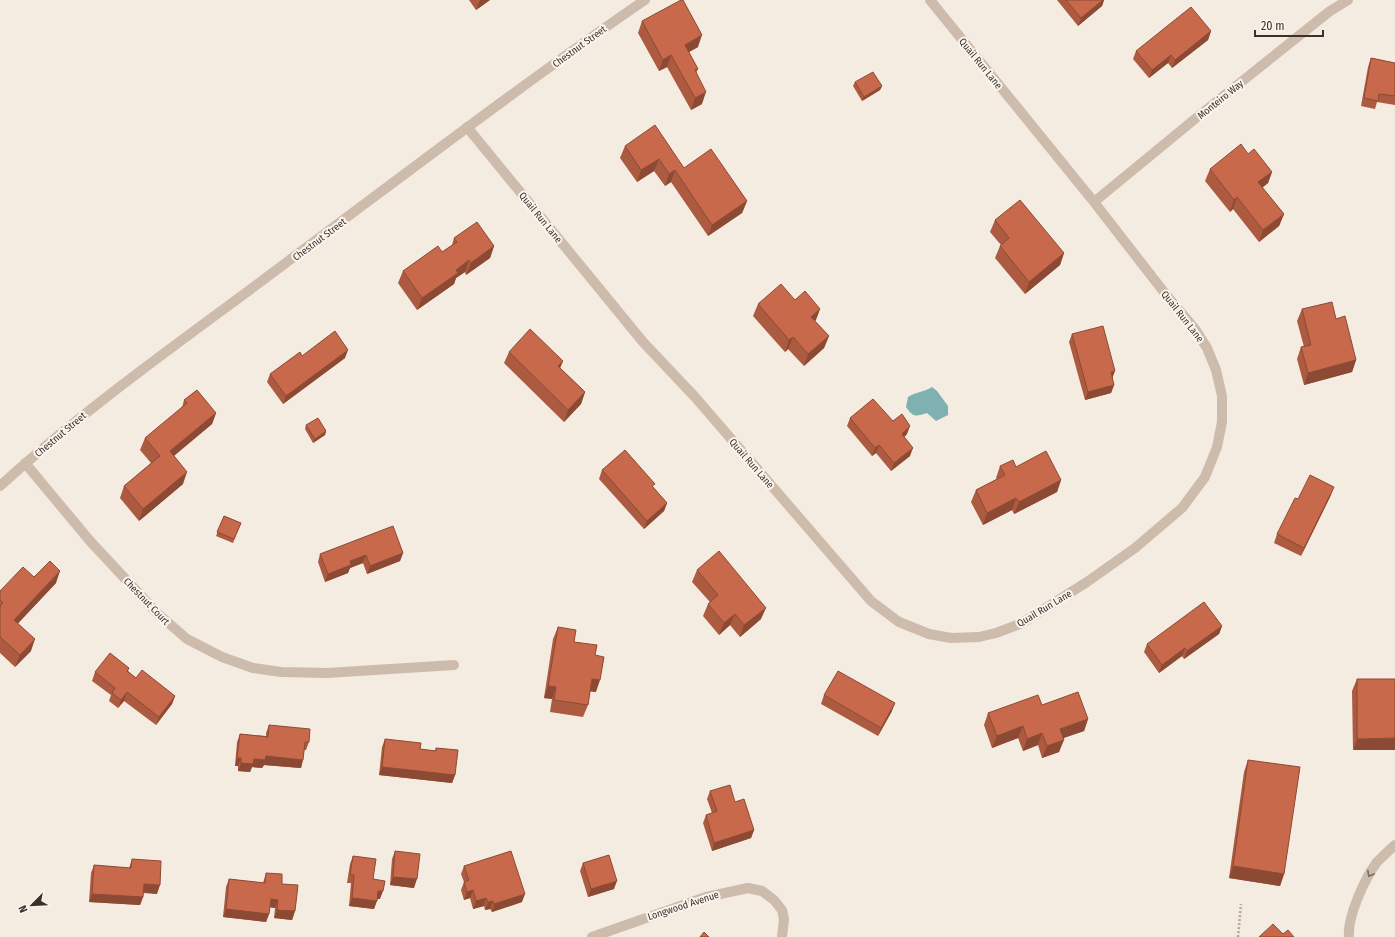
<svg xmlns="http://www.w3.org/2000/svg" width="1395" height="937" viewBox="0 0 1395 937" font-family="'Fira Sans Condensed',sans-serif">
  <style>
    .water { fill: #7fb0b2 }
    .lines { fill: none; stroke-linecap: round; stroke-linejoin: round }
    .path { stroke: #b9a596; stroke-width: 2.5; stroke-dasharray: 2 2; stroke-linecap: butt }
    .minor { stroke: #cdbbac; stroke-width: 10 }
    .wall { fill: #ac5a40 }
    .shaded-wall { fill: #8c4a34 }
    .building { fill: #c8694b; stroke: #8c4a34 }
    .oneway { stroke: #7d6f65 }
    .labels { text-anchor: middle; stroke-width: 4; stroke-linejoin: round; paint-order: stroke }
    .street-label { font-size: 10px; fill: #3b302b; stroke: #fbf5ee }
  </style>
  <rect width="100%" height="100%" fill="#f4ebe1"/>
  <path class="water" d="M932,387L937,391L948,406V415L936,421L927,413C915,417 913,417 906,407L908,397C916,392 924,392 932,387Z"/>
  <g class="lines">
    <path class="path" d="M1238,937L1241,904"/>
    <path class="minor" d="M467,127L643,342L695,397L871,601L899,622L929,634L951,638L979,637L996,633L1022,623L1087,582L1135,548L1182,508L1205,477L1217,447L1222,422V396L1216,370L1207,348L1195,329L1167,296L1094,202L930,0
      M1094,202L1201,114L1330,11L1348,0
      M25,463L90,541L158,614L187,639L222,657L253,668L281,672L327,673L454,665
      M0,486C91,403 193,333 291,259C408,172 524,83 645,0
      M592,937L706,897L748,888L762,891L774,900L782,910L784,919L782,937
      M1349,937C1347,917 1365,878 1377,862C1383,856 1389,850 1395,845"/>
  </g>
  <path class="wall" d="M469,0H490L476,10Z
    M1057,0H1104L1102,6L1078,26Z
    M642,21L698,47L689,52L698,69L696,73L702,104L691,110L667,67L659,71L638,33Z
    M1211,31L1208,40L1172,68L1168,63L1149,78L1133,59L1136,51Z
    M1371,58L1395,63V105L1377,102L1375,109L1361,106L1368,67Z
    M855,82L882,86L880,90L862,101L853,86Z
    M625,146L684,168L747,201L742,213L708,236L671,182L665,186L654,171L637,182L620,158Z
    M1248,154L1272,172L1268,183L1262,188L1284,214L1279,226L1259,242L1233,209L1230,212L1205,181L1210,169Z
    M995,220L1064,253L1060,265L1025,294L995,258L1000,246L1001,245L990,232Z
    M454,238L494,246L490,258L466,275L465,272L456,278L454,284L417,310L398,283L403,271L442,252L452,245Z
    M795,300L820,309L815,321L829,336L824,348L804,366L788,349L785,352L753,316L758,304Z
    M1302,309L1336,319L1356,360L1352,372L1304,385L1297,359L1301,347H1304L1297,321Z
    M1072,334L1112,378L1114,385L1111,393L1085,400L1069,342Z
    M509,352L563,361L560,368L585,392L581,404L564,422L504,363Z
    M302,356L345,358L283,404L267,382L270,374Z
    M184,400L216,413L212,424L174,456L183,484L139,521L120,498L124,486L151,463L140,450L145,438L182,408Z
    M850,418L893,421L907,434L904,437L910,456L891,471L876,453L872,456L847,426Z
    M306,425L326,431L325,435L313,443L305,429Z
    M1000,466L1016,467L1061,480L1057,492L1014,514L1012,510L983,525L971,502L976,490L997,479L996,478Z
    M602,470L654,488L667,503L664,511L644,529L599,479Z
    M1331,495L1301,556L1274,543L1277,534Z
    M224,516L241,523L233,543L216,536Z
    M403,553L400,561L367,574L363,563L350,568L348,573L325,582L318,562L320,554Z
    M697,570L761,619L740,637L730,625L719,635L703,616L708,604L710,602L692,582Z
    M34,577L56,583L18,623L31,651L15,667L0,653V591Z
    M1222,626L1219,634L1184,659L1182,656L1159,673L1144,652L1147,644Z
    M558,627L574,642L595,655L596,692L590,691L588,705L583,717L550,712L552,699L544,698L553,639Z
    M129,668L128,671L136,678L175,696L172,704L156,725L124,701L118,708L109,701L111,695L92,681L95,672Z
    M1357,679H1395L1353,750L1352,691Z
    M824,695L892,711L878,736L821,704Z
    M1042,705L1088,719L1084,731L1063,738L1059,752L1042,758L1038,745L1023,751L1018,738L992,748L984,725L988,713Z
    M269,725L309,742L306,750H304L301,768L264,765L262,768L252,767L250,772L238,771V766H235L237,742L240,734L266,736V733Z
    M385,739L420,749L435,751L436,748L455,775L452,783L379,775L382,747Z
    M1248,760L1284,874L1280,886L1229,878L1244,772Z
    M710,791L735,802L754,830L751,838L712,851L703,823L706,815L712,813L707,799Z
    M395,851L414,888L390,885L392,859Z
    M353,856L373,879L380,899H377L374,909L349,906L351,883H347L350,864Z
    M132,859L157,894L143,893V897L140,905L89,902L91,873L94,865L129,868Z
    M583,863L614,889L588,897L580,871Z
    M464,866L522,902L492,912L490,909L485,910L484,906L473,909L470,898L464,900L461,890L464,882L461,874Z
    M266,873L282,884L295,911L292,920L274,918L275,908L270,907L269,914L266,922L223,917L226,887L229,879L263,883Z"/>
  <path class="shaded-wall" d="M480,0H490L476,10Z
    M1103,0H1104L1102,6L1078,26L1081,18Z
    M1211,31L1208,40L1172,68L1175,60Z
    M702,35L698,47L680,57L685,45Z
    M671,55L667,67L659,71L663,60Z
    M1171,55L1168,63L1149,78L1152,70Z
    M882,86L880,90L862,101L864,97Z
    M706,92L702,104L691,110L695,98Z
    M659,159L654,171L637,182L641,170Z
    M675,170L671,182L665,186L669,174Z
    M1272,172L1268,183L1254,194L1258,182Z
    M1237,197L1233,209L1230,212L1234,200Z
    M747,201L742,213L708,236L712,225Z
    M1284,214L1279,226L1259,242L1263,230Z
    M494,246L490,258L466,275L471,263Z
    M1064,253L1060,265L1025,294L1029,282Z
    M469,260L465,272L456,278L454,284L417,310L422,298L456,270Z
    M820,309L816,320L807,329L811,317Z
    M829,336L824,348L804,366L808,354Z
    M793,337L788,349L785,352L789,340Z
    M348,350L345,358L283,404L286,396Z
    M1356,360L1352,372L1304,385L1308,373Z
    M563,361L558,373V366Z
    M1115,371L1112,379L1111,372Z
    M1114,385L1111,393L1085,400L1088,392Z
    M585,392L581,404L564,422L568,410Z
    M216,413L212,424L165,463L170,451Z
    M910,426L907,434L899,442L902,434Z
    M326,431L325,435L313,443L315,439Z
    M879,445L876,453L872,456L875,448Z
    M913,448L910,456L891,471L894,463Z
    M187,472L183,484L139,521L143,509Z
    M1061,480L1057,492L1014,514L1019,502Z
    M1334,487L1331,495L1301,556L1304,548Z
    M1016,498L1012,510L983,525L987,513Z
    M667,503L664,511L644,529L647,521Z
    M403,553L400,561L367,574L370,566Z
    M366,555L363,563L350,568L348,573L325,582L328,574L350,561Z
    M60,571L56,583L10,632L14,620Z
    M766,608L761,619L740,637L744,625Z
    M735,614L730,625L719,635L724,623Z
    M1222,626L1219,634L1184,659L1187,651Z
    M35,639L31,651L15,667L20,655Z
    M1185,648L1182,656L1159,673L1162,665Z
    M592,679L600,680L596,692L587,691Z
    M548,686L556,687L552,699L544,698Z
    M127,692L124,701L118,708L121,700Z
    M175,696L172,704L156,725L159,717Z
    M895,703L892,711L878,736L881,728Z
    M1088,719L1084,731L1055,741L1060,729Z
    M1023,726L1018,738L992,748L997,736Z
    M1042,733L1038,745L1023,751L1027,739Z
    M1395,738V750H1353L1357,739Z
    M1064,740L1059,752L1042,758L1047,746Z
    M266,756L303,760L301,768L264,765L262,768L252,767L250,772L238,771L241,763L254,759Z
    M237,758H241L238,766H235Z
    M382,767L455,775L452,783L379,775Z
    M754,830L751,838L712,851L714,843Z
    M1233,866L1284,874L1280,886L1229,878Z
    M393,877L417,879L414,888L390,885Z
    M617,881L614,889L588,897L591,889Z
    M144,884L160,885L157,894L141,892Z
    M473,890L470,898L464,900L467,892Z
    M378,891H383L380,899H375Z
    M92,894L143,897L140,905L89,902Z
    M525,894L522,902L492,912L494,904Z
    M352,898L377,901L374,909L349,906Z
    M486,898L484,906L473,909L476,901Z
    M271,899L278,900L275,908L268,907Z
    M493,901L490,909L485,910L488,902Z
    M226,909L269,914L266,922L223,917Z
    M277,910L295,911L292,920L274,918Z"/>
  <path class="building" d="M681,0H683L702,35L685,45L698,69L695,70L706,92L695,98L671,55L663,60L642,21Z
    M1066,0H1103L1081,18Z
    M1191,7L1211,31L1175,60L1171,55L1152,70L1136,51Z
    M1371,58L1395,63V96L1379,94L1378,101L1364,98Z
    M873,72L882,86L864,97L855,82Z
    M655,125L684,168L711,149L747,201L712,225L675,170L669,174L659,159L641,170L625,146Z
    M1241,144L1248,154L1254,149L1272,172L1258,182L1284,214L1263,230L1237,197L1234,200L1210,169Z
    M1020,200L1064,253L1029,282L1000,246L1009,238L995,220Z
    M477,222L494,246L471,263L469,260L456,270L458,273L422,298L403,271L438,246L442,252L457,242L454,238Z
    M781,284L795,300L805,291L820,309L811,317L829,336L808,354L793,337L789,340L758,304Z
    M1332,302L1336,319L1345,316L1356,360L1308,373L1301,347L1311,345L1302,309Z
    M1103,326L1115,371L1111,372L1114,385L1088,392L1072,334Z
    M530,329L563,361L558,366L585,392L568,410L509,352Z
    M335,331L348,350L286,396L270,374L300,352L302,356Z
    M197,390L216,413L170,451L187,472L143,509L124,486L160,456L145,438L187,403L184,400Z
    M873,399L893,421L902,414L910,426L902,434L913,448L894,463L879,445L875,448L850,418Z
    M318,418L326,431L315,439L306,425Z
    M625,450L655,484L652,486L667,503L647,521L602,470Z
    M1046,451L1061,480L1019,502L1016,498L987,513L976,490L1005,475L1000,466L1013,460L1016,467Z
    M1310,475L1334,487L1304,548L1277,534L1295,498L1298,499Z
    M224,516L241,523L234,539L217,532Z
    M393,526L403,553L370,566L366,555L350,561L351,565L328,574L320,554Z
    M719,551L766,608L744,625L735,614L724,623L708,604L718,595L697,570Z
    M50,561L60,571L14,620L35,639L20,655L0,637V606L3,603L0,600V591L23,567L34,577Z
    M1204,602L1222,626L1187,651L1185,648L1162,665L1147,644Z
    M558,627L576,630L574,642L597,645L595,655L604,657L600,680L592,679L588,705L554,700L556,687L548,686Z
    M110,653L129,668L127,671L136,678L142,670L175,696L159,717L127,692L121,700L112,693L115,688L95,672Z
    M838,671L895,703L881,728L824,695Z
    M1357,679H1395V738L1357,739Z
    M1078,692L1088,719L1060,729L1064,740L1047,746L1042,733L1027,739L1023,726L997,736L988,713L1038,695L1042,705Z
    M269,725L310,729L309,742H305L303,760L266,756L265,760L254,759L253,764L241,763V758H237L240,734L268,737Z
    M385,739L421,743L420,749L436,751V748L458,750L455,775L382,767Z
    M1248,760L1300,767L1284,874L1233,866Z
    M730,785L735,802L744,799L754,830L714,843L706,815L717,811L710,791Z
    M395,851L420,854L417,879L393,877Z
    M511,851L525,894L494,904L493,901L488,902L486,898L476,901L473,890L467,892L464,882L469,880L464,866Z
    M609,855L617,881L591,889L583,863Z
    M353,856L376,859L373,879L385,881L383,891H378L377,901L352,898L354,875H350Z
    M132,859L161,861L160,885L144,884L143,897L92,894L94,865L131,868Z
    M266,873L282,874V884L298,885L295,911L277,910L278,900L271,899L269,914L226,909L229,879L265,883Z
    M1273,924L1283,934L1288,930L1294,937H1259Z
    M704,932L709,937H700Z"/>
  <defs><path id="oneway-chevron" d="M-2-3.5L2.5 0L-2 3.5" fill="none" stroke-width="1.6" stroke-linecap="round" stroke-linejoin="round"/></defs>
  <use class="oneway" href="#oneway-chevron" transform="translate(1370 874) rotate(119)"/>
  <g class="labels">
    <g class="street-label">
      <text transform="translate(579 46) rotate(-36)" y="4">Chestnut Street</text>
      <text transform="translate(981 63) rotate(51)" y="4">Quail Run Lane</text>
      <text transform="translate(1220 99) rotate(-39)" y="4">Monteiro Way</text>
      <text transform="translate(541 217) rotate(51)" y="4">Quail Run Lane</text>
      <text transform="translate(319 239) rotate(-37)" y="4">Chestnut Street</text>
      <text transform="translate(1183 316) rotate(52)" y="4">Quail Run Lane</text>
      <text transform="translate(60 434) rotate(-40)" y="4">Chestnut Street</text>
      <text transform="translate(752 463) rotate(49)" y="4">Quail Run Lane</text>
      <text transform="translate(147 601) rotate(46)" y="4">Chestnut Court</text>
      <text transform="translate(1044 608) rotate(-31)" y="4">Quail Run Lane</text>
      <text transform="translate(683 905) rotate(-18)" y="4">Longwood Avenue</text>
    </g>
  </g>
  <g transform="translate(32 905) rotate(246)" stroke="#fbf5ee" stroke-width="3" paint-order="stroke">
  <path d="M0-3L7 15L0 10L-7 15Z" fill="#3b302b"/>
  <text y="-6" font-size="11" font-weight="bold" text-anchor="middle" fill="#3b302b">N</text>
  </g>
  <path d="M1255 30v6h68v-6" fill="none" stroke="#3b302b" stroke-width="2"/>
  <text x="1261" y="30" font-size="12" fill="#3b302b" stroke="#fbf5ee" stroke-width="3" paint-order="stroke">20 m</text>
</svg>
